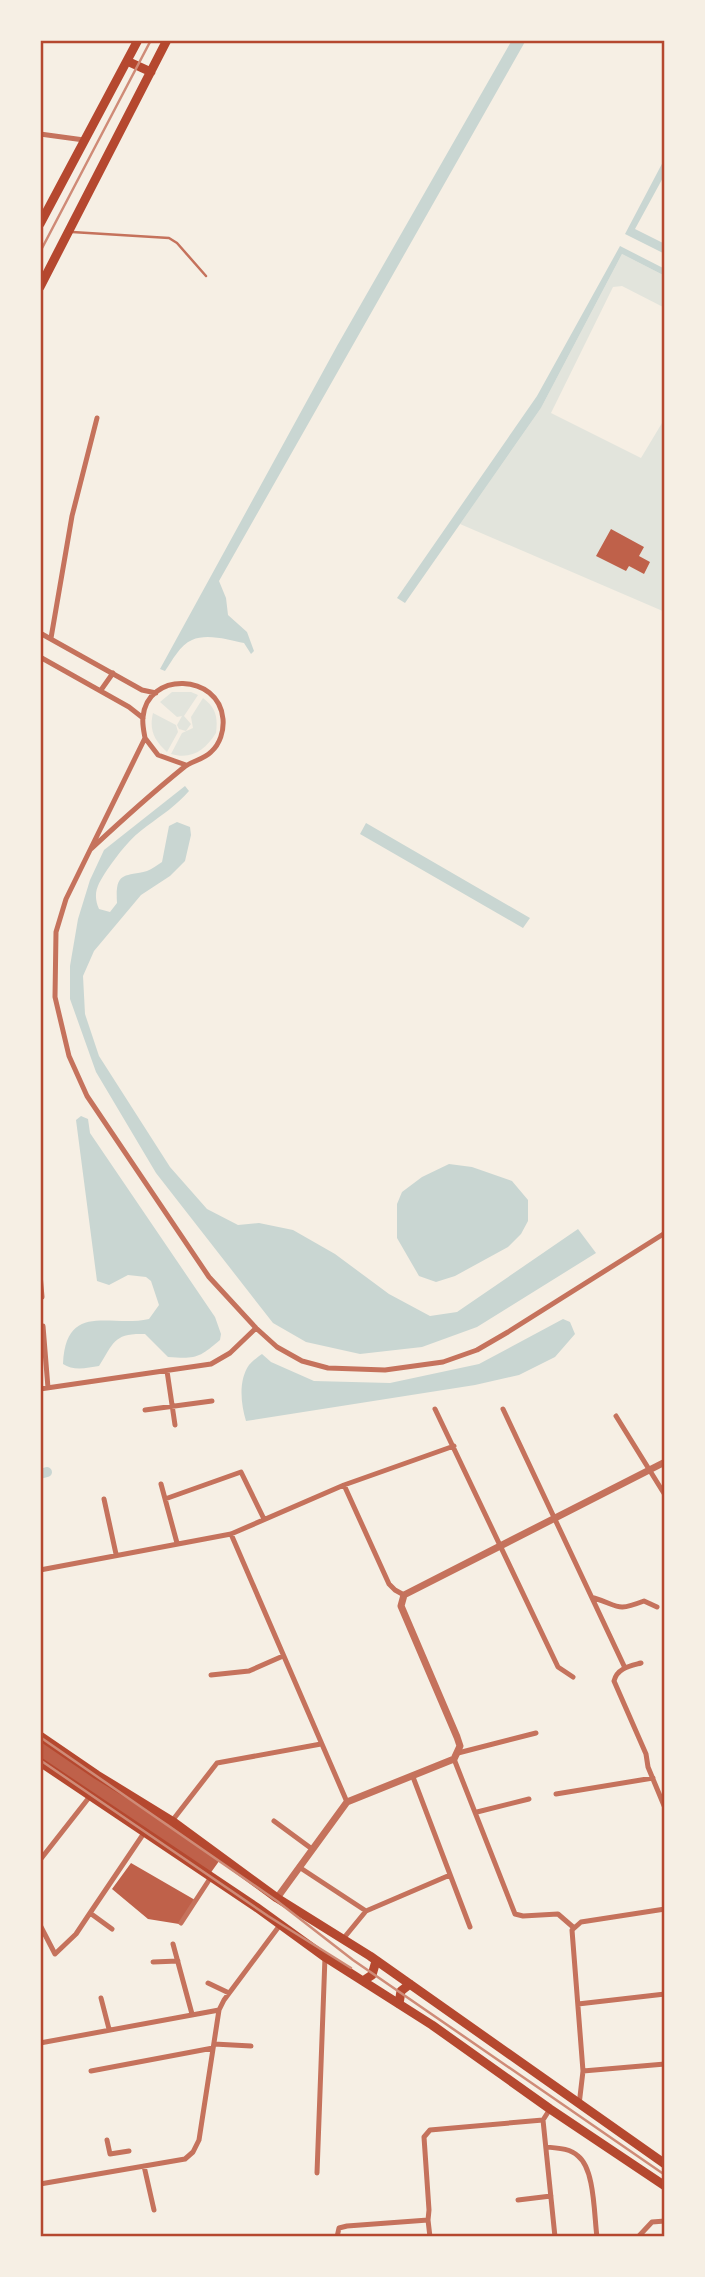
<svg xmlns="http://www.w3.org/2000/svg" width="705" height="2277" viewBox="0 0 705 2277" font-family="Overpass,sans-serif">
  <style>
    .green { fill: #e2e4dc }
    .water { fill: #c9d6d2 }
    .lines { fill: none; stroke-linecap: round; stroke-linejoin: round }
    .canal { stroke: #c9d6d2; stroke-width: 10 }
    .building { fill: #bf614a }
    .service { stroke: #c5725c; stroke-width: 2.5 }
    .minor { stroke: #c5725c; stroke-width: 5 }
    .tertiary { stroke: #c5725c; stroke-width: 7 }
    .primary { stroke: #b5482f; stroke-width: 9 }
    .rail { stroke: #cf8b77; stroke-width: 2.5 }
    .neatline { fill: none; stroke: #b5482f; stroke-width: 2.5 }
  </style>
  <rect width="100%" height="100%" fill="#f6efe4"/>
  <path class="green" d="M622,254L665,276V308L622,286L613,287L551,413L641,458L665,418V612L460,524L541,408Z
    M172,692H191L198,695L184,716L191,724L186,731L179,729L177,725L182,716L177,717L160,702Z
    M203,698C216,708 218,717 216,733C205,750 192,760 171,754L182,733L193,728L191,717Z
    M153,713L176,725L178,732L167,752C154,740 149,730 153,713Z"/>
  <path class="water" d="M512,40H526L219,581L226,598L228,615L247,632L254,651L251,654L244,643C229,640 207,633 192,640C180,645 172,661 165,671L160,669L337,346Z
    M665,158V174L635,229L665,244V254L625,234Z
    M620,246L665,269V276L622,254L541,408L405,603L397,598L537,396Z
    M185,786L189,791C177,805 162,815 147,826C130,838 119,853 107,870C98,884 92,893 99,909L110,912L117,903C115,871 124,877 147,871C152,869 157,865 162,862L169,826L177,822L190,827L191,835L185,861L170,876L141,895L94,951L83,976L85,1014L99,1056L170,1167L207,1209L238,1225L259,1223L293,1230L335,1254L389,1294L430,1316L457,1312L578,1229L596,1253L477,1327L422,1347L360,1354L306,1342L273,1323L156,1173L96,1072L70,999V966L78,919L90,880L104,850Z
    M366,823L530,918L523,928L360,834Z
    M81,1116L88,1119L90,1133L215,1317L221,1334L220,1340C199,1358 196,1359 168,1357L145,1334C114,1333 114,1342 99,1366C87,1368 73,1371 63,1364C66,1301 110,1328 149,1319L159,1305L151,1281L146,1277L128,1275L109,1285L97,1281L76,1120Z
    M449,1164L472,1167L512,1181L528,1200V1221L521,1234L508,1247L455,1276L436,1282L419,1276L397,1238V1204L402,1192L422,1177Z
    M563,1319L570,1322L575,1334L555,1357L519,1375L475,1385L246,1421C241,1404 238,1381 249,1365C252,1361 258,1357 262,1354L271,1362L314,1381L390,1383L479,1364Z"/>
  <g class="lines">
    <path class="canal" d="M40,1474L47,1472"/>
  </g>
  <path class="building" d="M611,529L644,547L639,556L650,562L644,574L629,566L626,571L596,556Z
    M40,1732L222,1857L207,1878L40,1764Z
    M131,1863L195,1900L179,1924L148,1919L112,1889Z"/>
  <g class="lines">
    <path class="service" d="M72,232L169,238L177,243L206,276"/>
    <path class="minor" d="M40,134L84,140
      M40,633L142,690L156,693
      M51,638L72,516L97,418
      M40,657L129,707L143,718
      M101,690L113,673
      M145,738L158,755L186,765
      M91,849C121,821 151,794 183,768C191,761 203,760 211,752C220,744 224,731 223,719C219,673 147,671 143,717C142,724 144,732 145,738L66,899L56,932L55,997L69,1056L87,1096L209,1277L256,1328L277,1347L302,1361L328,1368L385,1370L443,1362L477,1350L508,1332L665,1233
      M40,1274L42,1297
      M43,1326L48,1388
      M167,1371L175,1425
      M40,1389L211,1364L230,1353L256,1328
      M435,1409L558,1667L573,1677
      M503,1409L625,1668
      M145,1410L212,1401
      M616,1416L665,1495
      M161,1484L177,1543
      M344,1485L389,1584L395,1590L404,1595
      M104,1499L116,1554
      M165,1499L241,1472L264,1519
      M231,1534L347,1802
      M40,1570L231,1534L344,1485L454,1446
      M594,1598C620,1606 615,1612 644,1601L657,1607
      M641,1663C630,1666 617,1668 614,1681L646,1754L648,1767L665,1808
      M211,1675L249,1671L283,1656
      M458,1753L536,1733
      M454,1759L515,1914L523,1916L558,1914L573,1927
      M413,1777L470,1927
      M556,1794L653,1778
      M477,1812L529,1799
      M172,1821L217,1763L321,1744
      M274,1821L312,1849
      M40,1860L91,1795
      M299,1867L366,1911
      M181,1923L211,1877
      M40,1925L55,1954L76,1934L90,1913
      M112,1929L90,1913L144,1833
      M343,1939L366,1911L450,1875
      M173,1944L192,2014
      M153,1962L178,1961
      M208,1983L229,1993
      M101,1998L109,2029
      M578,2004L665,1994
      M40,2043L219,2010
      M214,2044L251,2046
      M91,2071L213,2048
      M583,2071L665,2064
      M579,2105L583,2071L572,1930L581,1922L665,1909
      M543,2120L555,2237
      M107,2140L110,2154L129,2151
      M546,2147C556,2148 570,2148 578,2156C595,2169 594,2216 597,2237
      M144,2166L154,2210
      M317,2173L325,1957
      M40,2184L185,2159L193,2152L199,2140L219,2010L224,2000L280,1925
      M518,2200L551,2196
      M337,2237L339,2228L347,2226L428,2220
      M430,2237L428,2220L429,2210L424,2137L430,2130L543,2120L550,2109
      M638,2237L652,2222L665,2221"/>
    <path class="tertiary" d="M277,1898L347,1802L454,1759L460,1746L457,1737L401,1606L404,1595L665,1462"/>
    <path class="primary" d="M127,61L151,72
      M40,224L138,40
      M40,287L167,40
      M40,1736L97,1775L172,1821L277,1898L370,1956L665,2164
      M40,1762L256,1907L325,1957L432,2025L550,2109L665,2186
      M363,1981L372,1975L376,1961
      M399,2004L401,1991L410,1984"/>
    <path class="rail" d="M40,252L151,40
      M40,1737L277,1901L353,1960L665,2175
      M40,1760L268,1916L351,1968"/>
  </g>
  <rect width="705" height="2277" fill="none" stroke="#f6efe4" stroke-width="84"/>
  <rect x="42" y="42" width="621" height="2193" class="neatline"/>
</svg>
